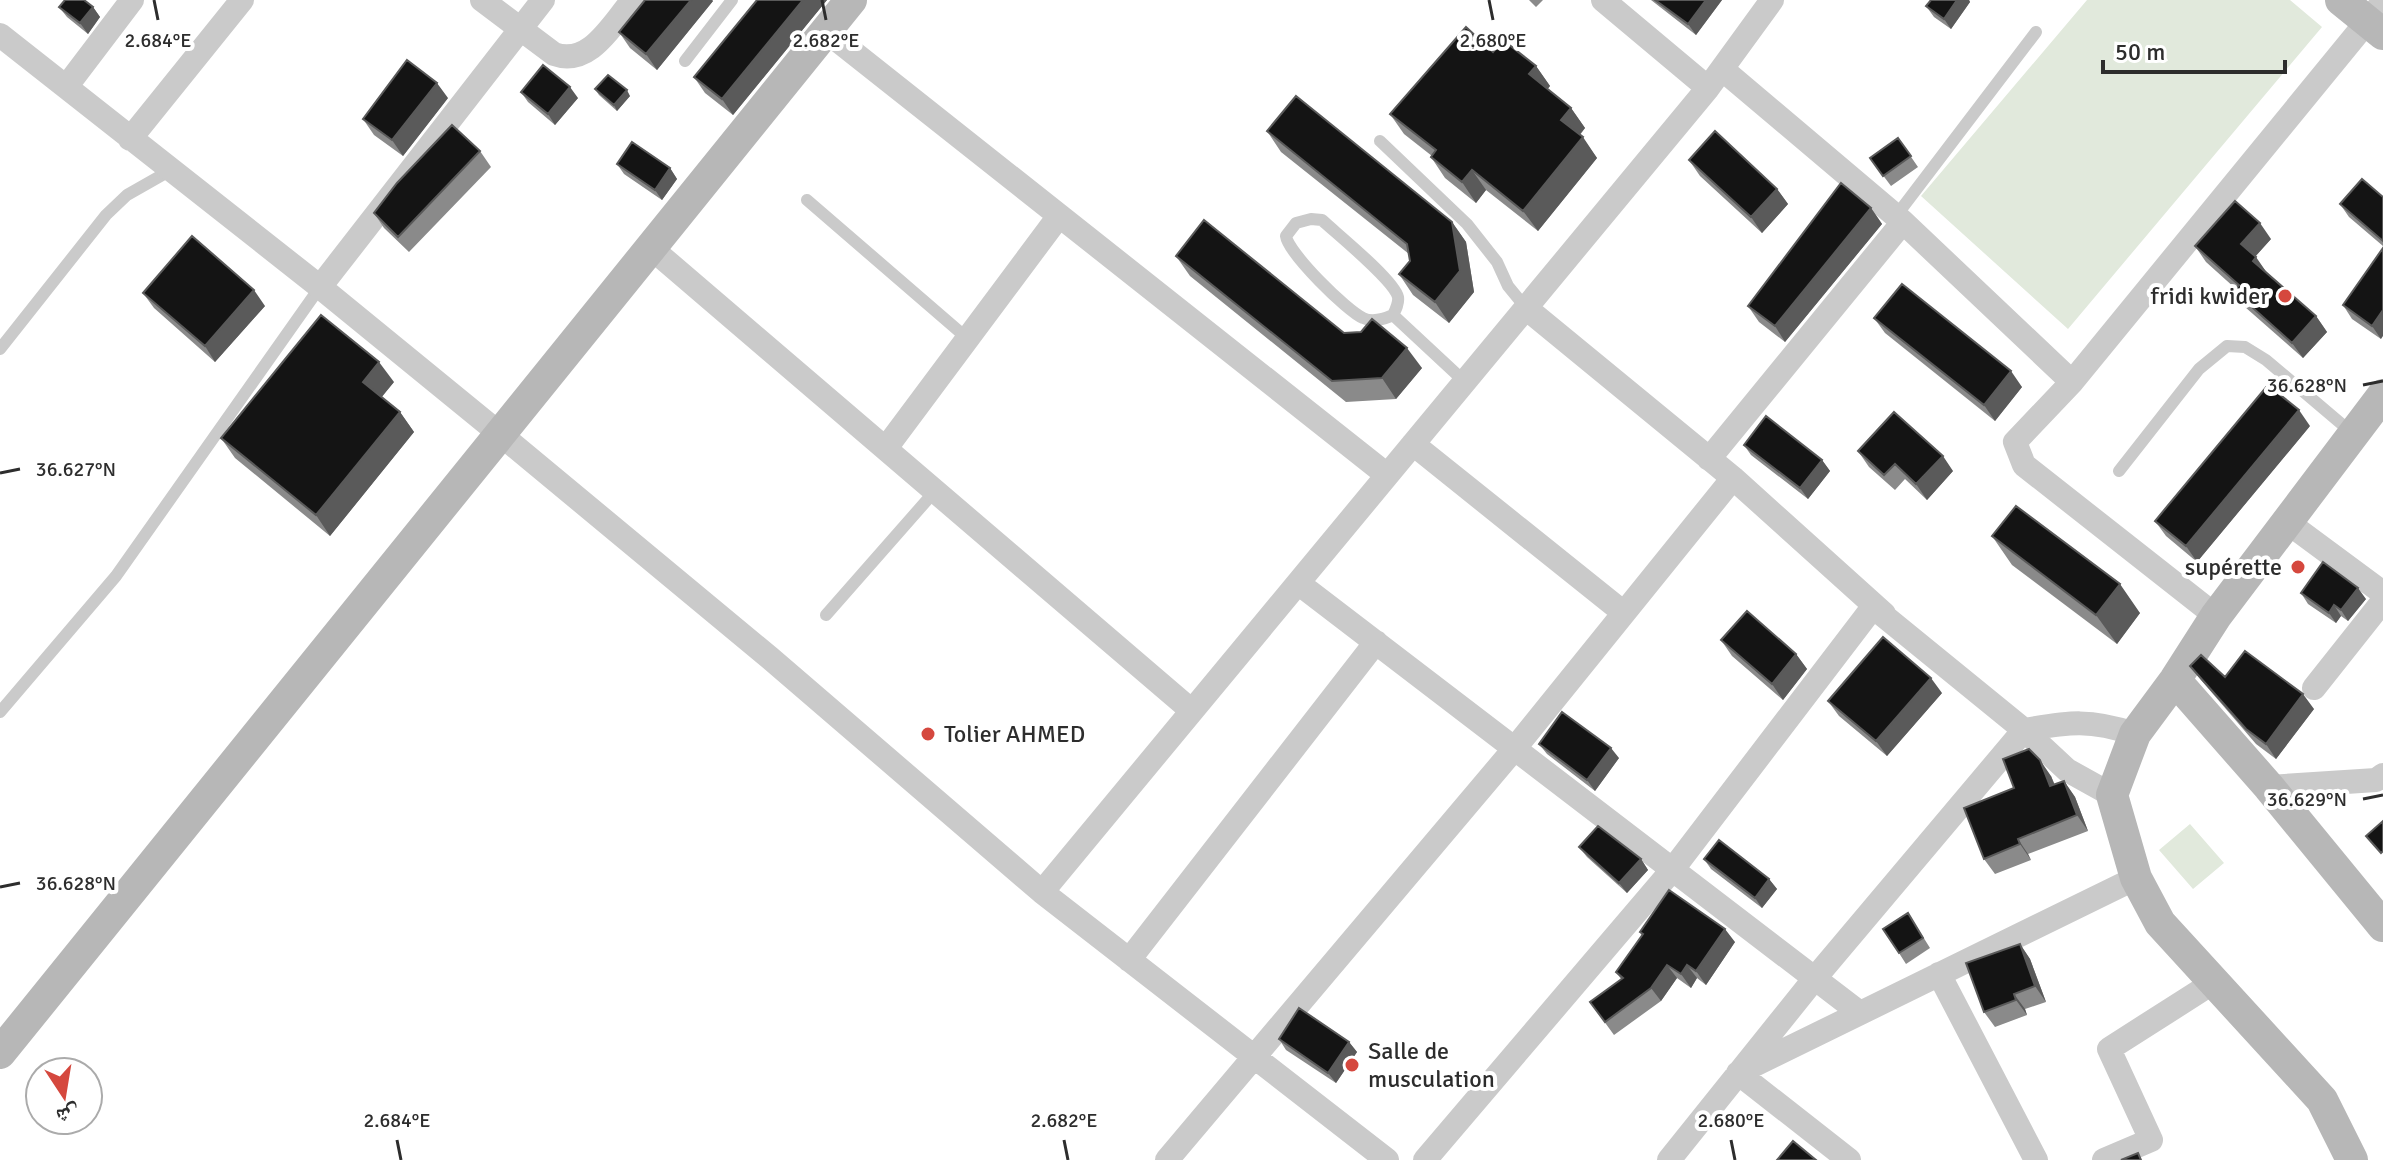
<svg xmlns="http://www.w3.org/2000/svg" width="2383" height="1160" viewBox="0 0 2383 1160" font-family="Signika,'Noto Naskh Arabic',sans-serif">
  <style>
    .green { fill: #e1e9dc }
    .lines { fill: none; stroke-linecap: round; stroke-linejoin: round }
    .lane { stroke: #cacaca; stroke-width: 12 }
    .street { stroke: #cacaca; stroke-width: 24 }
    .secondary { stroke: #b7b7b7; stroke-width: 32 }
    .wall { fill: #8a8a8a }
    .shaded-wall { fill: #5a5a5a }
    .building { fill: #141414; stroke: #5a5a5a; stroke-width: 2 }
    .ticks { fill: none; stroke: #2d2d2d; stroke-width: 3 }
    .poi-dot { fill: #d5483e; stroke: #fff; stroke-width: 3 }
    .labels { text-anchor: middle; stroke-width: 8; stroke-linejoin: round; paint-order: stroke }
    .poi-label { font-size: 24px; fill: #2d2d2d; stroke: #fff; text-anchor: end }
    .ticks-label { font-size: 20px; text-anchor: middle; fill: #2d2d2d; stroke: #fff; stroke-width: 8; stroke-linejoin: round; paint-order: stroke }
  </style>
  <rect width="100%" height="100%" fill="#fff"/>
  <path class="green" d="M2087,0H2290L2322,27L2068,329L1921,196Z
    M2190,824L2224,863L2193,889L2159,850Z"/>
  <g class="lines">
    <path class="lane" d="M685,61L732,0
      M1380,141L1467,224L1497,262L1508,286L1526,308
      M807,200L968,339
      M1896,216L2036,32
      M1311,219L1322,220C1337,234 1394,280 1398,297C1399,303 1396,309 1393,315C1384,319 1373,323 1363,318C1347,311 1288,253 1286,236L1296,223Z
      M1393,315L1465,382
      M0,349L106,215L127,195L171,170
      M2119,471L2199,369L2227,346L2245,347L2266,360L2351,432
      M826,615L935,491
      M0,712L116,576L320,287"/>
    <path class="street" d="M482,0L554,54C590,67 612,24 633,0
      M1603,0L1708,88
      M826,31L1387,475
      M0,35L320,287L500,434L770,658L1042,892L1387,1160
      M1722,69L1903,222L2072,382L2015,442L2024,465L2216,616
      M66,87L132,0
      M130,139L242,0
      M651,248L1192,711
      M320,287L543,0
      M1526,308L1733,478L1884,614
      M2072,382L2383,2
      M1413,444L1624,613
      M886,448L1059,216
      M1709,459L1903,222
      M2287,522L2383,593
      M1298,583L1860,1013
      M2314,688L2383,601
      M2269,787L2376,780L2383,775
      M1042,892L1708,88L1772,0
      M1129,960L1376,642
      M1939,974L2036,1160
      M1167,1160L1515,748L1733,478
      M1425,1160L1673,869L1873,607L2024,730L2067,770L2112,795
      M1669,1160L1815,978L2024,730C2070,722 2090,719 2135,734
      M1849,1160L1738,1073L2136,878
      M2104,1160L2151,1140L2109,1049L2214,982"/>
    <path class="secondary" d="M2341,0L2383,34
      M2175,680L2269,787L2383,926
      M0,1053L851,0
      M2352,1160L2322,1100L2160,923L2136,878L2112,795L2135,734L2175,680L2216,616L2383,395"/>
  </g>
  <path class="wall" d="M645,0H712L713,1L657,70L630,48L619,32Z
    M757,0H827L733,115L705,93L694,77Z
    M1529,0H1543L1536,7Z
    M1651,0H1722L1696,35Z
    M1931,0H1969L1970,2L1951,29L1934,17L1926,6Z
    M59,7H93L100,17L88,34L67,17Z
    M1493,52L1536,66L1550,86L1547,89L1571,108L1585,128L1580,135L1597,158L1538,231L1486,190L1476,203L1445,178L1431,157L1432,156L1404,134L1390,114Z
    M595,89L630,96L617,111L599,95Z
    M521,92L578,98L555,125L528,102Z
    M448,98L403,156L374,135L363,119Z
    M1267,131L1452,222L1466,242L1474,292L1449,323L1413,295L1399,274L1410,261L1409,254L1281,152Z
    M1898,138L1918,167L1891,186L1870,158Z
    M480,151L491,167L409,252L384,228L374,213Z
    M1689,160L1777,189L1788,204L1762,233L1700,176Z
    M617,164L670,168L677,179L662,200L624,174Z
    M2383,197V246L2349,217L2340,204Z
    M1871,208L1882,224L1785,342L1759,322L1748,306Z
    M2271,239L2255,257L2267,273L2316,316L2327,332L2303,358L2245,307L2234,291L2236,289L2206,262L2195,246Z
    M2383,248L2381,339L2352,319L2343,305Z
    M1176,256L1344,333L1422,368L1396,399L1346,402L1190,276Z
    M143,293L265,306L215,362L154,308Z
    M1874,318L2022,387L1995,421L1885,333Z
    M394,382L381,397L400,412L414,432L330,536L235,458L221,438Z
    M2310,426L2197,562L2166,536L2155,521Z
    M1744,445L1822,460L1830,471L1808,499L1751,455Z
    M1858,451L1953,471L1927,500L1905,479L1895,490L1869,467Z
    M1992,536L2140,613L2117,644L2012,565Z
    M2301,593L2366,599L2348,621L2341,616L2336,623L2308,604Z
    M1721,640L1796,654L1807,669L1783,700L1732,656Z
    M2190,666L2225,677L2314,709L2276,759L2256,744L2201,680Z
    M1942,693L1887,756L1839,716L1828,701Z
    M1539,744L1619,758L1595,791L1547,754Z
    M2051,776L2055,785L2064,781L2075,797L2088,831L2028,854L2031,860L1995,874L1984,859Z
    M1579,847L1641,859L1648,870L1627,893L1587,857Z
    M1704,859L1769,879L1777,889L1762,908L1711,869Z
    M1915,924L1930,948L1906,964L1899,953Z
    M1640,932L1735,942L1706,985L1697,978L1691,988L1677,978L1661,1001L1614,1035L1590,1002L1621,979L1616,972L1642,936Z
    M2020,944L2030,959L2046,1002L2025,1009L2027,1015L1995,1027L1984,1012Z
    M1279,1039L1349,1042L1357,1052L1336,1083L1286,1050Z"/>
  <path class="shaded-wall" d="M691,0H712L713,1L657,70L646,54Z
    M803,0H827L733,115L722,99Z
    M1706,0H1722L1696,35L1688,24Z
    M1957,0H1969L1970,2L1951,29L1944,19Z
    M93,7L100,17L88,34L80,23Z
    M1536,66L1550,86L1543,95L1529,74Z
    M437,83L448,98L403,156L392,140Z
    M570,87L578,98L555,125L548,114Z
    M627,90L630,96L617,111L614,105Z
    M1571,108L1585,128L1575,140L1561,120Z
    M1583,137L1597,158L1538,231L1523,211Z
    M670,168L677,179L662,200L655,190Z
    M1472,170L1486,190L1476,203L1462,182Z
    M1777,189L1788,204L1762,233L1751,217Z
    M1871,208L1882,224L1785,342L1775,326Z
    M1452,222L1466,242L1474,292L1449,323L1435,302Z
    M2260,223L2271,239L2252,260L2241,244Z
    M2256,257L2267,273L2253,261Z
    M254,290L265,306L215,362L205,346Z
    M2383,310V336L2381,339L2372,326Z
    M2316,316L2327,332L2303,358L2292,343Z
    M1407,348L1422,368L1396,399L1382,378Z
    M379,362L394,382L377,403L363,382Z
    M2011,371L2022,387L1995,421L1984,405Z
    M2299,410L2310,426L2197,562L2186,546Z
    M400,412L414,432L330,536L316,515Z
    M1943,456L1953,471L1927,500L1916,484Z
    M1822,460L1830,471L1808,499L1800,488Z
    M2120,584L2140,613L2117,644L2096,615Z
    M2358,588L2366,599L2348,621L2341,610Z
    M2334,605L2341,616L2336,623L2329,613Z
    M1796,654L1807,669L1783,700L1772,684Z
    M1931,678L1942,693L1887,756L1876,741Z
    M2303,694L2314,709L2276,759L2266,744Z
    M1611,748L1619,758L1595,791L1587,780Z
    M2040,760L2051,776L2061,802L2050,786Z
    M2064,781L2075,797L2088,831L2077,815Z
    M2018,839L2028,854L2031,860L2020,844Z
    M1641,859L1648,870L1627,893L1619,883Z
    M1769,879L1777,889L1762,908L1755,898Z
    M1725,929L1735,942L1706,985L1696,971Z
    M2020,944L2030,959L2046,1002L2035,986Z
    M1667,965L1677,978L1661,1001L1651,988Z
    M1687,965L1697,978L1691,988L1681,974Z
    M2014,994L2025,1009L2027,1015L2016,1000Z
    M1349,1042L1357,1052L1336,1083L1328,1073Z"/>
  <path class="building" d="M65,0H84L93,7L80,23L59,7Z
    M645,0H691L646,54L619,32Z
    M757,0H803L722,99L694,77Z
    M1655,0H1706L1688,24Z
    M1931,0H1957L1944,19L1926,6Z
    M1466,27L1493,52L1503,40L1536,66L1529,74L1571,108L1561,120L1583,137L1523,211L1472,170L1462,182L1431,157L1436,150L1390,114Z
    M407,60L437,83L392,140L363,119Z
    M543,65L570,87L548,114L521,92Z
    M608,75L627,90L614,105L595,89Z
    M1296,96L1452,222L1460,271L1435,302L1399,274L1410,261L1407,244L1267,131Z
    M452,125L480,151L398,237L374,213L397,183Z
    M1715,131L1777,189L1751,217L1689,160Z
    M1898,138L1911,156L1883,176L1870,158Z
    M632,142L670,168L655,190L617,164Z
    M2362,179L2383,197V241L2340,204Z
    M1841,183L1871,208L1775,326L1748,306Z
    M2235,201L2260,223L2241,244L2256,257L2253,261L2316,316L2292,343L2234,291L2239,285L2195,246Z
    M1204,220L1344,333L1361,332L1372,319L1407,348L1382,378L1332,381L1176,256Z
    M192,236L254,290L205,346L143,293Z
    M2383,248V310L2372,326L2343,305Z
    M1902,284L2011,371L1984,405L1874,318Z
    M321,315L379,362L363,382L400,412L316,515L221,438Z
    M2268,385L2299,410L2186,546L2155,521Z
    M1894,412L1943,456L1916,484L1895,464L1884,475L1858,451Z
    M1766,416L1822,460L1800,488L1744,445Z
    M2016,506L2120,584L2096,615L1992,536Z
    M2323,562L2358,588L2341,610L2334,605L2329,613L2301,593Z
    M1747,611L1796,654L1772,684L1721,640Z
    M1883,637L1931,678L1876,741L1828,701Z
    M2245,651L2303,694L2266,744L2246,729L2190,666L2201,655L2225,677Z
    M1562,712L1611,748L1587,780L1539,744Z
    M2029,749L2040,760L2050,786L2064,781L2077,815L2018,839L2020,844L1984,859L1964,808L2014,788L2003,759Z
    M2383,821V851L2381,853L2366,836Z
    M1598,826L1641,859L1619,883L1579,847Z
    M1719,840L1769,879L1755,898L1704,859Z
    M1669,890L1725,929L1696,971L1687,965L1681,974L1667,965L1651,988L1605,1022L1590,1002L1623,978L1616,972L1643,934L1640,932Z
    M1908,913L1923,938L1899,953L1883,929Z
    M2020,944L2035,986L2014,994L2016,1000L1984,1012L1966,963Z
    M1299,1008L1349,1042L1328,1073L1279,1039Z
    M1793,1141L1816,1160H1777Z
    M2138,1153L2141,1160H2121Z"/>
  <path class="ticks" d="M154,0L158,20M822,0L826,20M1489,0L1493,20M2363,385L2383,381M0,473L20,469M2363,799L2383,795M0,887L20,883M397,1140L401,1160M1064,1140L1068,1160M1731,1140L1735,1160"/>
  <g class="poi-dot">
    <circle cx="2285" cy="296" r="8"/>
    <circle cx="2298" cy="567" r="8"/>
    <circle cx="928" cy="734" r="8"/>
    <circle cx="1352" cy="1065" r="8"/>
  </g>
  <g class="labels">
    <g class="poi-label">
      <text x="2269" y="304">fridi kwider</text>
      <text x="2282" y="575">supérette</text>
      <text x="944" y="742" text-anchor="start">Tolier AHMED</text>
      <text x="1368" y="1059" text-anchor="start">Salle de<tspan x="1368" dy="28">musculation</tspan></text>
    </g>
  </g>
  <g class="ticks-label">
    <text x="158" y="47">2.684°E</text>
    <text x="826" y="47">2.682°E</text>
    <text x="1493" y="47">2.680°E</text>
    <text x="2307" y="392">36.628°N</text>
    <text x="76" y="476">36.627°N</text>
    <text x="2307" y="806">36.629°N</text>
    <text x="76" y="890">36.628°N</text>
    <text x="397" y="1127">2.684°E</text>
    <text x="1064" y="1127">2.682°E</text>
    <text x="1731" y="1127">2.680°E</text>
  </g>
  <g transform="translate(64 1096) rotate(168)"><circle r="38" fill="#ffffff" stroke="#ababab" stroke-width="2"/>
  <path d="M0-6L14 30L0 20L-14 30Z" fill="#d5483e"/>
  <text y="-12" font-size="22" font-weight="bold" text-anchor="middle" fill="#2d2d2d">ش</text>
  </g>
  <path d="M2103 60v12h182v-12" fill="none" stroke="#2d2d2d" stroke-width="4"/>
  <text x="2115" y="60" font-size="24" fill="#2d2d2d" stroke="#ffffff" stroke-width="6" paint-order="stroke">50 m</text>
</svg>
